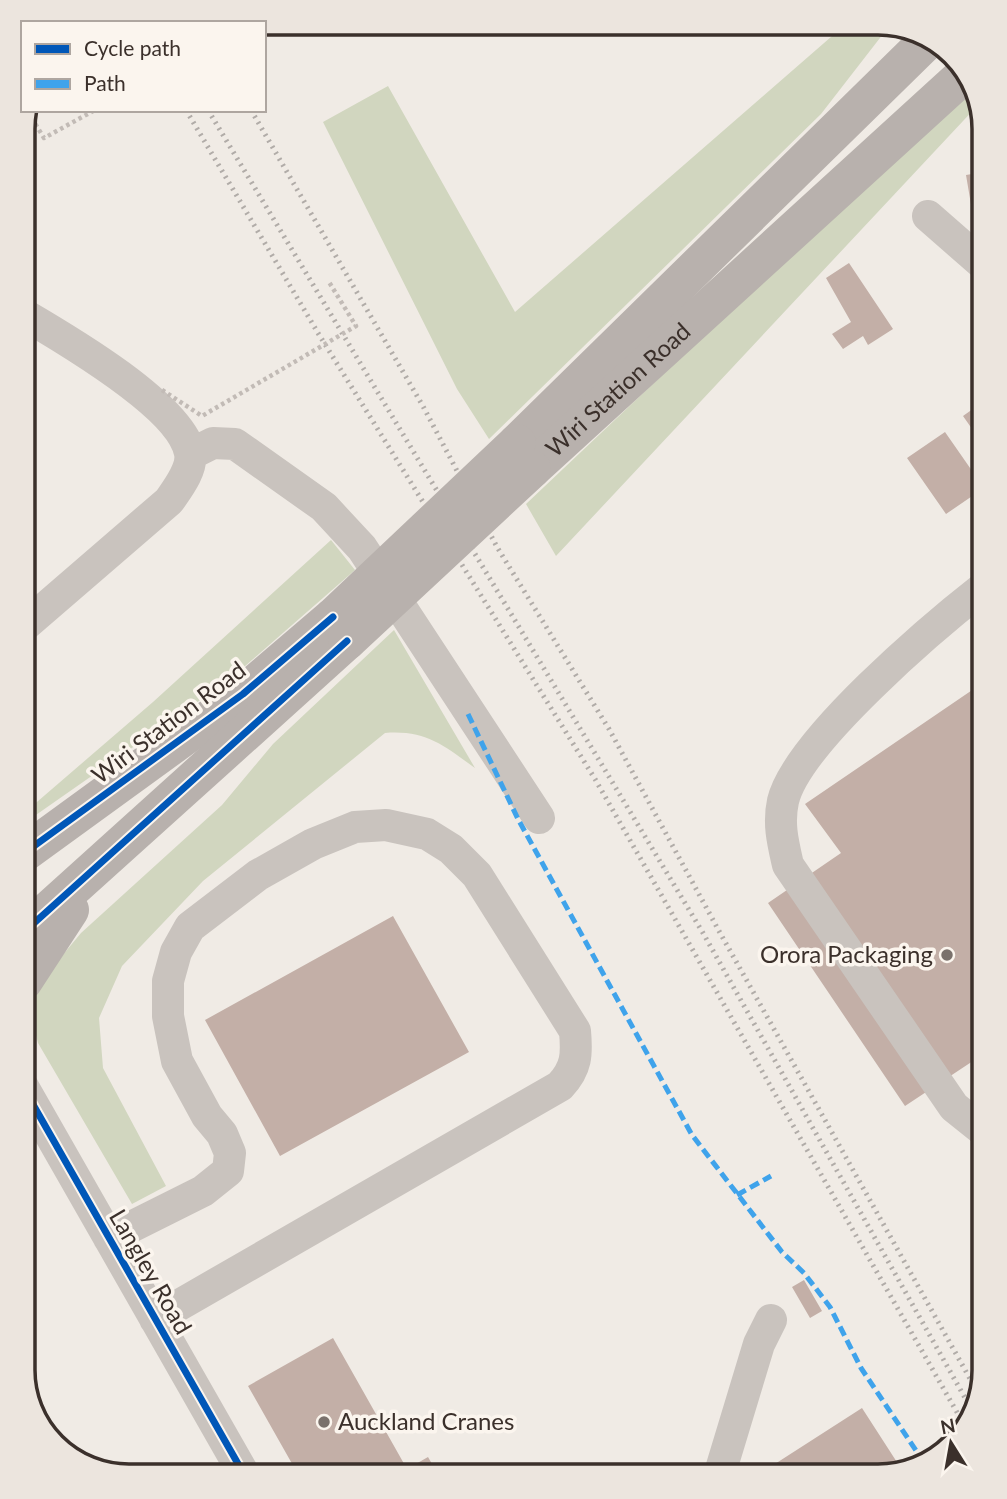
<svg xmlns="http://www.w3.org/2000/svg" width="1007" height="1499" viewBox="0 0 1007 1499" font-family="Lato,sans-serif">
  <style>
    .green { fill: #d1d6bf }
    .building { fill: #c3afa7 }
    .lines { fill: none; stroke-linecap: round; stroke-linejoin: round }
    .path { stroke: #c2bbb6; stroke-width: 4.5; stroke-dasharray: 3.5 3.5; stroke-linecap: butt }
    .minor { stroke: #c9c3be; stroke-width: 32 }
    .major { stroke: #b8b1ad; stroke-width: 38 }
    .rail { stroke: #b1aca8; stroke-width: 5; stroke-dasharray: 2 5; stroke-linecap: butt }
    .path-bridge { stroke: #c2bbb6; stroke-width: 4.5; stroke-dasharray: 3.5 3.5; stroke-linecap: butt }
    .major-bridge { stroke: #b8b1ad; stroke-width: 38 }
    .quiet { stroke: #3fa3eb; stroke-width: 5; stroke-dasharray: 10 5; stroke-linecap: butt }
    .cycleway-casing { stroke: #fbf5ee; stroke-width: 11 }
    .cycleway { stroke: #0057b8; stroke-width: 7 }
    .poi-dot { fill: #7a716c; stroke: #fbf5ee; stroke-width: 2.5 }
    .labels { text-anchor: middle; stroke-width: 7; stroke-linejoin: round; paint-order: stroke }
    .street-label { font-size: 24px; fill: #3b302b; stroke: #fbf5ee }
    .poi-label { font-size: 24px; fill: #3b302b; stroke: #fbf5ee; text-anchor: end }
    .rim { fill: none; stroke: #3b302b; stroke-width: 3.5 }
  </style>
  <rect width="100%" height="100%" fill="#f0ebe5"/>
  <path class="green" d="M847,23L890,25L821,114L489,439L457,389L323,122L388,86L515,312Z
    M972,82L978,105L556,556L526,504Z
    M331,540L355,570L229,680L23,824V814L153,702Z
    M394,630L475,768C443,745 426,730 385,733L203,881L122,966L99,1018L103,1068L166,1186L132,1204L38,1043L30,1012L42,980L81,933L222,805L273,744Z"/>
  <path class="building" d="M984,172V227L975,228L966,175Z
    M849,263L893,329L868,345L863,336L843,349L832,334L851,322L826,278Z
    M984,401V446L963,416Z
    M945,432L984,488L946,514L907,458Z
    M984,682V1065L979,1057L905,1106L768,903L841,853L805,804Z
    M393,916L469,1052L280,1156L205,1020Z
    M804,1280L822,1311L810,1318L792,1287Z
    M333,1338L407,1469L428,1457L439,1476H299L248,1386Z
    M862,1408L902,1470L879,1476H756Z"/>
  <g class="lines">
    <path class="path" d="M28,112L44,138L95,110"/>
    <path class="minor" d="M928,216L984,265
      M191,454L213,443L235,444L324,507L362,548L539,818
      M23,627L169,501C178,488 193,469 190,453C181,406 64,338 23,314
      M23,1087L245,1476
      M984,1131L954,1107L788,865C783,843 778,824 783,801C797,742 934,626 984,587
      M109,1238L203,1191L228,1171L230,1153L222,1134L207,1116L177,1061L168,1016V981L176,952L190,927L258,875L313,844L355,827L386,825L427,834L451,849L477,875L575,1031C577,1054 577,1068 560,1086L155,1319
      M719,1476L759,1344L771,1320"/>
    <g class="major">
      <path d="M517,443L930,38"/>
      <path id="s1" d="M532,469L967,72"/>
      <path d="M23,854L243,694L333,617"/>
      <path d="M23,933L347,641"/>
      <path d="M23,982L70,910"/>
    </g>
    <path class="rail" d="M186,110L318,333L595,779L966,1428
      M208,110L703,933L973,1412
      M251,110L424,408L497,547L609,729L719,931L978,1393"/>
    <path class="path-bridge" d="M162,390L202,416L356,326L329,282"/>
    <path class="major-bridge" d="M333,617L517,443
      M347,641L532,469"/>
    <path class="quiet" d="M468,714L518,819L692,1135L782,1252L804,1273L830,1307L861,1368L925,1464
      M737,1195L771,1176"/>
    <g class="cycleway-casing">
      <path id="cycleway" d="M23,854L243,694L333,617
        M23,933L347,641
        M23,1087L245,1476"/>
    </g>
    <use href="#cycleway" class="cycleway"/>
  </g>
  <g class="poi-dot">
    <circle cx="947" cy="955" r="7"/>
    <circle cx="324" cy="1422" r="7"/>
  </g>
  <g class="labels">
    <g class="street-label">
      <text dy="8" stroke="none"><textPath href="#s1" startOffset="117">Wiri Station Road</textPath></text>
      <text transform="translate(169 723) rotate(-37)" y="8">Wiri Station Road</text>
      <text transform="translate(150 1272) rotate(60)" y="8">Langley Road</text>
    </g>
    <g class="poi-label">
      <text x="933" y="963">Orora Packaging</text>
      <text x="338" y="1430" text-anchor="start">Auckland Cranes</text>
    </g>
  </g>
  <path d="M0 0H1007V1499H0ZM129 35H878A94 94 0 0 1 972 129V1370A94 94 0 0 1 878 1464H129A94 94 0 0 1 35 1370V129A94 94 0 0 1 129 35Z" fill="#ece5de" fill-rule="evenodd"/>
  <path class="rim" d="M129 35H878A94 94 0 0 1 972 129V1370A94 94 0 0 1 878 1464H129A94 94 0 0 1 35 1370V129A94 94 0 0 1 129 35Z"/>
  <rect x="21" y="21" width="245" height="91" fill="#fbf5ee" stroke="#aea6a0" stroke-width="2"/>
  <rect x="35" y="44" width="35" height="10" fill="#0057b8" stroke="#aea6a0" stroke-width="2"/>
  <text x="84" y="56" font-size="21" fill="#3b302b">Cycle path</text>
  <rect x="35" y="79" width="35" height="10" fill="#3fa3eb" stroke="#aea6a0" stroke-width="2"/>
  <text x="84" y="91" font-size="21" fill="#3b302b">Path</text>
  <g transform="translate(951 1443) rotate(349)" stroke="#fbf5ee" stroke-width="5" paint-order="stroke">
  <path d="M0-5L12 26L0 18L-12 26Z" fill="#3b302b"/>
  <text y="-10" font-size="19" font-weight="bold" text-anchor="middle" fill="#3b302b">N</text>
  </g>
</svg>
